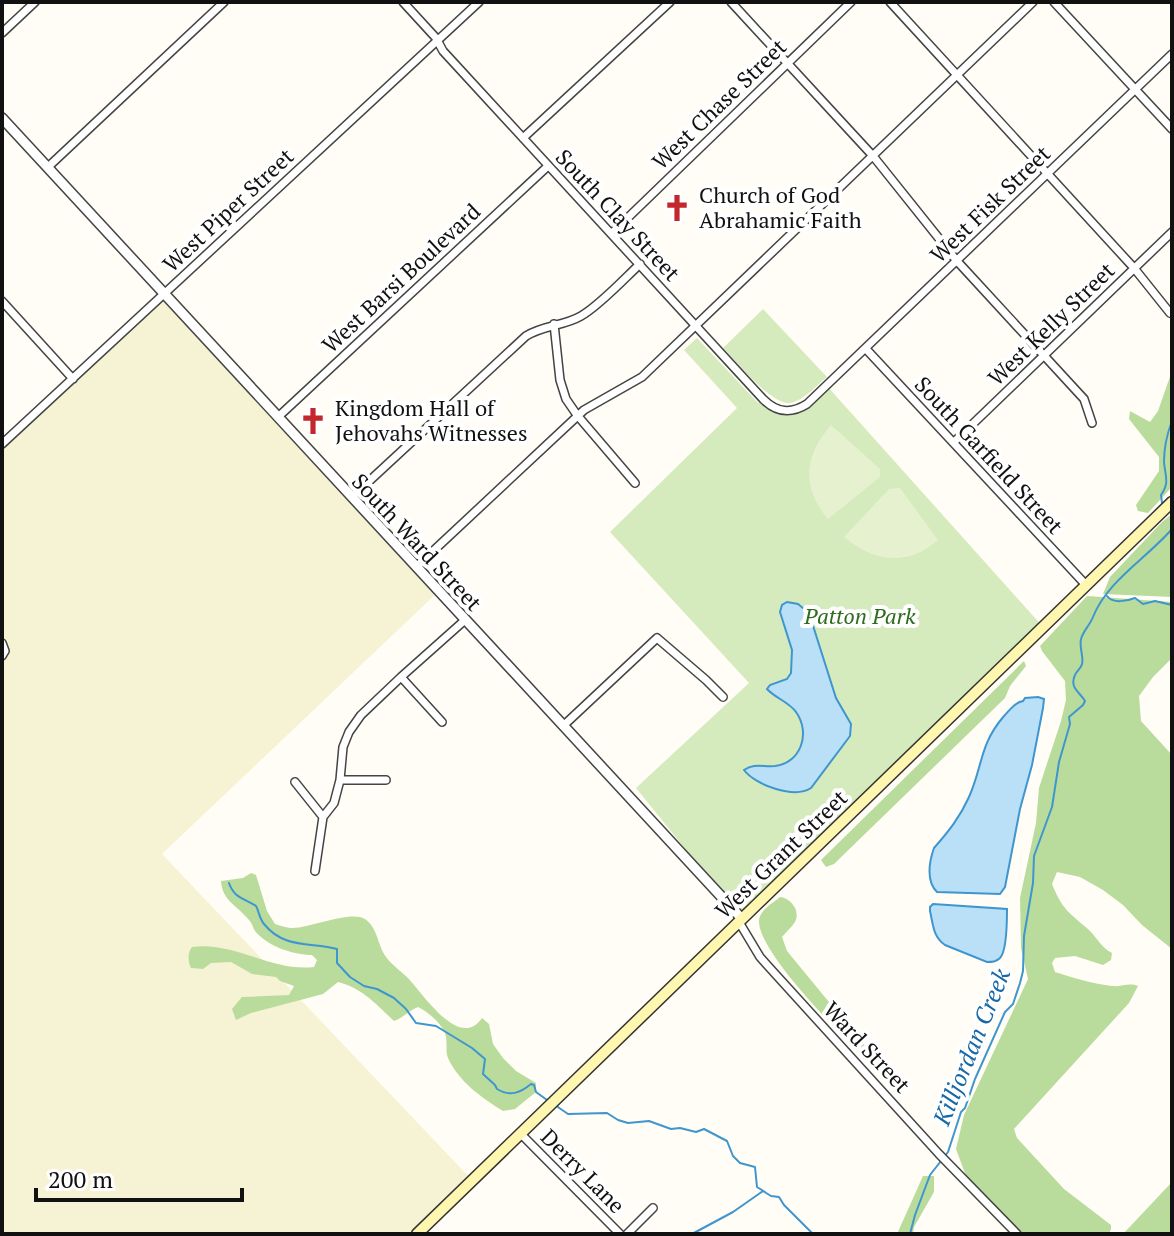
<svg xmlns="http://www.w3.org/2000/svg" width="1174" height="1236" viewBox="0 0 1174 1236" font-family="'PT Serif',serif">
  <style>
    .farmland { fill: #f6f3d4 }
    .green { fill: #d5ebbd }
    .forest { fill: #b9dc9c }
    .pitch { fill: #e6f2cf }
    .water { fill: #b9e0f7; stroke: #3f96cf; stroke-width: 2 }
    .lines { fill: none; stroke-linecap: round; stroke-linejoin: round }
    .stream { stroke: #3f96cf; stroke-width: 2 }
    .minor-casing { stroke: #444; stroke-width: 10 }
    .tertiary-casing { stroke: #444; stroke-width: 12 }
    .secondary-casing { stroke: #333; stroke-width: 13 }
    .minor { stroke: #fff; stroke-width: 7 }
    .tertiary { stroke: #fff; stroke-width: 9 }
    .secondary { stroke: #fff6b0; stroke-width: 10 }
    .labels { text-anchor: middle; stroke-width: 8; stroke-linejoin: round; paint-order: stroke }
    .street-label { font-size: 22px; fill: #111; stroke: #fff }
    .poi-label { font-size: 22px; fill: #111; stroke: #fff; text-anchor: start }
    .park-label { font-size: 22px; font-style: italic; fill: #2f6b1f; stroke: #fff }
    .water-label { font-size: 24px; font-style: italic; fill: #1768a6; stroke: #fff }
  </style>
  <rect width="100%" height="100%" fill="#fffdf5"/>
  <path class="farmland" d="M165,294L439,591L162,854L472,1180L417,1234H2V660L10,652L2,642V450L73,379Z"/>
  <path class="green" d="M763,309L827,377C817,385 804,400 791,403C772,406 736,361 723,348Z
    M697,338L758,403L765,401L768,404L796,410L827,386L1044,628L742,919L636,788L749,683L610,532L737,408L684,350Z"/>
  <path class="forest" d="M1172,371V487L1148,513L1138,511L1136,505L1159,471V457L1129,419L1130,411L1150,422L1158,411Z
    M1172,514V597L1103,594L1110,577L1162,522Z
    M1087,596L1172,602V658L1153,677L1139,696L1141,721L1172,755V949L1142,925L1123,905L1103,890L1080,877L1057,872L1052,884C1063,911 1069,912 1089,930C1097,938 1102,948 1112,953L1111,960L1103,965L1075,956L1055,958L1052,963L1055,972C1074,978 1093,984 1112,986C1122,987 1129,982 1138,986L1129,1003L1014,1129L1017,1138L1064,1189L1111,1225V1229L1109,1234H1023L966,1176L956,1149L964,1115L1028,979L1021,948L1020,898L1036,823L1039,788L1061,721L1066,700L1065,681L1042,651L1040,646Z
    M1024,661L1026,666L1010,686L1005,698L834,864L826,867L821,860Z
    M251,873L256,875L267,911L275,924C281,926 287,928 293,928C312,927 352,910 365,919C378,928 377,944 386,957C392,965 401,971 408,978C423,994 460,1051 482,1018L489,1024L493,1044L503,1058L516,1071L536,1083V1092L515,1109L503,1111C482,1098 459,1082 448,1058C445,1051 448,1041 445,1033C441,1023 427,1011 418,1007C408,1011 403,1018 394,1021C376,1004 362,988 338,982L323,994L251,1013L236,1020L232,1009L242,997L289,995L294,986L280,981L276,977L252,974L231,962L211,963L203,969L191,968C188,962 187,953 192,947C234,941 272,972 314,967L317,960L312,955C293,955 267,946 255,931C253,928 252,923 249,920C238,906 222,901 221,881L243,878Z
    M780,897C790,898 801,910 795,922C792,927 786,932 782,937L787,951L870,1052L867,1057L861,1055C838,1031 757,951 759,920C760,910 773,903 780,897Z
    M923,1176H934V1192L914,1227L913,1234H897Z
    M1172,1182V1234H1123Z"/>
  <path class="pitch" d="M831,425L880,469V477L828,519C801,487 804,456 831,425Z
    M900,488L938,540C907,567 874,562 844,537L889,489Z"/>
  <path class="water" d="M787,602L798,604L809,613L836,698L851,724L850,736L811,788C794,799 755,785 744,770C754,763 763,767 775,766C801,763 811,733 796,712C789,702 775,698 767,689L770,685L787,679L791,673L792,650L780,612L782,605Z
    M1038,697L1044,699L1043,708L1032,765L1020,809L1005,887L1000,894L937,892C926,881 929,862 934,848C949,831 960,817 969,797C983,766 979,745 1004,716C1010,710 1014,703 1023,701L1025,698Z
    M933,904L1007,909C1007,919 1007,951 1000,958C996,962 992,962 987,962L945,945C933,937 933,924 930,911V907Z"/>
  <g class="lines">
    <path class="stream" d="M1162,503L1161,495C1170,483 1165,475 1164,462C1164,448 1167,434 1172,421
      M1171,511L1172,512
      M1107,596C1113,604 1127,601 1135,598L1143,604L1155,601L1172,605
      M229,883C234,898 244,898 256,906C259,911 259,918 264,924C284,949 311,942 337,949V963L350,977L364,986L377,989L394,998L406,1009L416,1023L436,1026L472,1048L485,1059L483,1074L495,1085L497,1089C510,1097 520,1093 531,1084L534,1085L536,1092L547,1100
      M555,1105L568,1114L607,1113L618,1120L628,1123L649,1121L671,1129L680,1128L696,1132L704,1129L727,1141L733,1156L740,1163L755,1167L757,1187L765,1192
      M692,1234L733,1212L763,1191L771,1196L779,1197L784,1205L813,1234
      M910,1234L915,1215L930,1175L948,1152L961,1112L965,1108L975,1079L1005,1012L1013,1004L1020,983L1023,971L1024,936L1033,883L1034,856L1052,807L1059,762L1070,724L1069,717L1083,705L1085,701C1080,692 1069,688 1075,675C1077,670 1081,669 1082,664C1084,657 1079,648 1081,639C1083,631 1090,625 1093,617C1107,581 1147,558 1172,529"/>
    <g class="minor-casing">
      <path id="minor" d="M403,2L436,38L443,51L763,399C777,413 791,414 807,404L1172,54
        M731,2L873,156L957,261L1084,399L1092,423
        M890,2L1134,268L1170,313
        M1054,2L1172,129
        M2,33L35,2
        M523,138L670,2
        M48,167L224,2
        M612,233L851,2
        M2,301L73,379
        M554,324L560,380L566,399L577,415L635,483
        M866,349L1086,585
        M278,417L548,166
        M954,442L1172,232
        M2,444L479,2
        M352,497L526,336C544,325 564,326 581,316C599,306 624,279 640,264
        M416,567L584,410L642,377L1033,2
        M2,643L5,651L2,656
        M401,677L442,722
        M563,726L657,638L706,680L723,697
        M340,780H386
        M295,782L323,817
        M315,871L323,817L334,803L340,780L343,747L349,732L361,715L401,677L465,620
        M739,922L760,957L768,966L939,1154L1017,1234
        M520,1133L620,1234
        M627,1234L653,1208"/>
    </g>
    <g class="tertiary-casing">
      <path id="tertiary" d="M2,118L742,919"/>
    </g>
    <g class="secondary-casing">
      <path id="secondary" d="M417,1234L1172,502"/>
    </g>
    <use href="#minor" class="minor"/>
    <use href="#tertiary" class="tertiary"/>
    <use href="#secondary" class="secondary"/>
  </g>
  <defs>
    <g id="church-bare" transform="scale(2.16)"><path d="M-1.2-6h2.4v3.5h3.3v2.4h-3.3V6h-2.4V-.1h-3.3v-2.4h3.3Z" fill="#c4262e" stroke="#fff" stroke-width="2.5" paint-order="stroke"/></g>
  </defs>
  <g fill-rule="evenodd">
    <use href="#church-bare" x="677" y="208"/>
    <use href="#church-bare" x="313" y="421"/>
  </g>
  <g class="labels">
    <g class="street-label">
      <text transform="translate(719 104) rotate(-44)" y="8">West Chase Street</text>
      <text transform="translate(990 204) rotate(-44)" y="8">West Fisk Street</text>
      <text transform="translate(228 210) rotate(-43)" y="8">West Piper Street</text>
      <text transform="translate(618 215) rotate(47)" y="8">South Clay Street</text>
      <text transform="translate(401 278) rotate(-43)" y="8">West Barsi Boulevard</text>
      <text transform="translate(1051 324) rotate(-44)" y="8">West Kelly Street</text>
      <text transform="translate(989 455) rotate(47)" y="8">South Garfield Street</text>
      <text transform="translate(417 542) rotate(47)" y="8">South Ward Street</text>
      <text transform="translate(781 854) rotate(-44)" y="8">West Grant Street</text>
      <text transform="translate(867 1047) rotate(47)" y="8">Ward Street</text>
      <text transform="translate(583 1171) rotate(45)" y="8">Derry Lane</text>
    </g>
    <g class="poi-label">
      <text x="699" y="203">Church of God<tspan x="699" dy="25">Abrahamic Faith</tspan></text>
      <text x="335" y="416">Kingdom Hall of<tspan x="335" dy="25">Jehovahs Witnesses</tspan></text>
    </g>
    <g class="park-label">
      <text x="860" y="624">Patton Park</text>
    </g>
    <g class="water-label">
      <text transform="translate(972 1047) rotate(-68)" y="8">Killjordan Creek</text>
    </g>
  </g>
  <rect width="1174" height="1236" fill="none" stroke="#111111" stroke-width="8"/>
  <path d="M36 1188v12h206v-12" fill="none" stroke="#111111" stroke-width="4"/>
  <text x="48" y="1188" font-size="24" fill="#111111" stroke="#ffffff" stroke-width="6" paint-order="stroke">200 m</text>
</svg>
